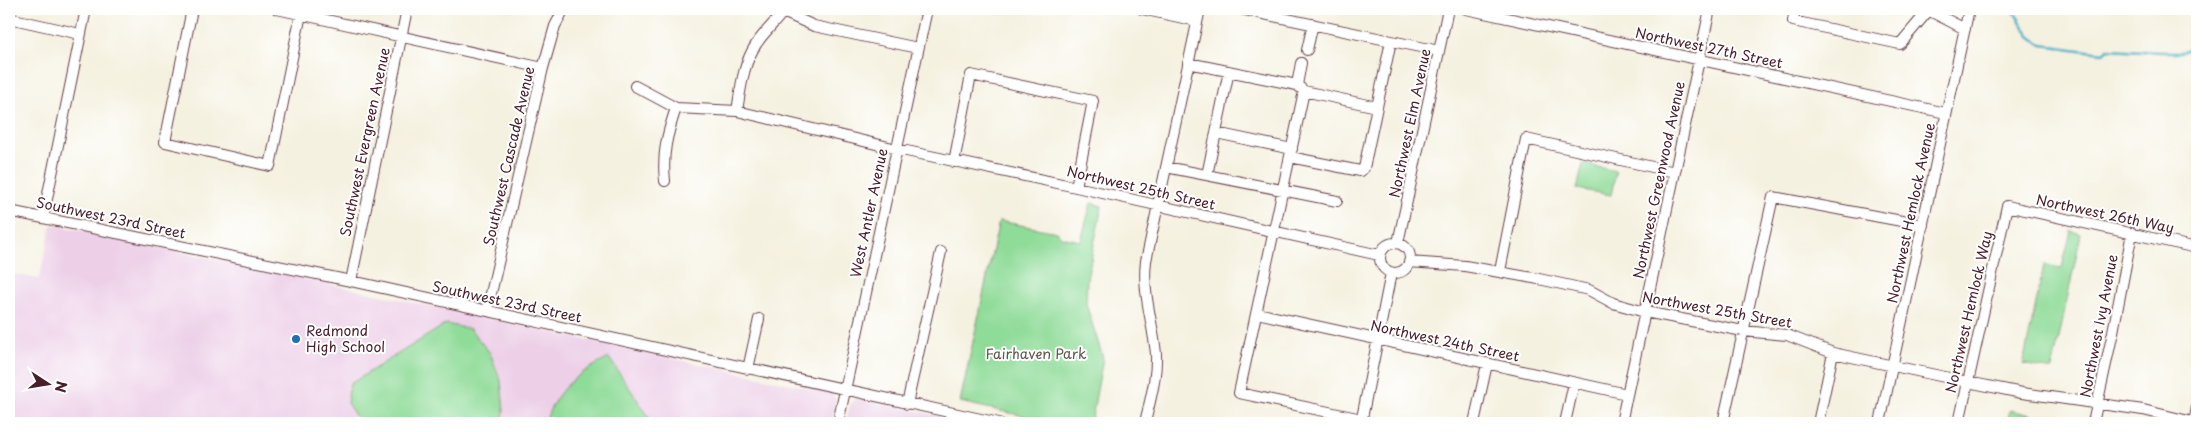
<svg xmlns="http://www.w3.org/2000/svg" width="2206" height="432" viewBox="0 0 2206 432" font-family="'Playpen Sans',sans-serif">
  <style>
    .built { fill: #edd0e8 }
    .green { fill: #8fdb98; stroke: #6c7d62 }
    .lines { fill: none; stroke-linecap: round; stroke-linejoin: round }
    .stream { stroke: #4ab3c8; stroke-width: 2.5 }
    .minor-casing { stroke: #643e46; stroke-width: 12 }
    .minor { stroke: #fff; stroke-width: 10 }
    .poi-dot { fill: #1f6fb2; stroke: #fff; stroke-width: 2 }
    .labels { text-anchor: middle; stroke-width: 4; stroke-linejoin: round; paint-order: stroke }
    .street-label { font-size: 14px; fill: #4a1f2b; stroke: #fff }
    .poi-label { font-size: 14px; fill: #4a1f2b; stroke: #fff; text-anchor: start }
    .park-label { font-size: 14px; fill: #5f574c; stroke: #fff }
  </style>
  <rect width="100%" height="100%" fill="#fff"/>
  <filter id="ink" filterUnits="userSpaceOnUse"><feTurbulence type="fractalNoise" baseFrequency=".02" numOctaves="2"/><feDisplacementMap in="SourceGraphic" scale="10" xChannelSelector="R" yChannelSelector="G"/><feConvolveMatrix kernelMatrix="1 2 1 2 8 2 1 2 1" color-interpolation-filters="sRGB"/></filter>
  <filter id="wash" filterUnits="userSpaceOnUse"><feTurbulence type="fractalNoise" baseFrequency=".0096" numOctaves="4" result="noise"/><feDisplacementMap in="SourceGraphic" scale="20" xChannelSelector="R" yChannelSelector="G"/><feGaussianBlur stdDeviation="1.12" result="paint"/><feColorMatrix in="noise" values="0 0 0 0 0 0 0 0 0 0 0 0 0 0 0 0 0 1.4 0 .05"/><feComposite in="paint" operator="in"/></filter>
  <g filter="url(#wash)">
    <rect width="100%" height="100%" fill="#f5f1e0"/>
    <path class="built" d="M52,224L832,393L836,400L831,423H9V285L12,274L39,279Z
      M858,398L971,423H846L850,405L854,400Z"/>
    <path class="green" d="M1583,164L1616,171L1611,195L1577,189Z
      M1091,203L1102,206L1087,279L1086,304L1103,358L1091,423H1055L960,402L999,221L1057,232L1061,237L1081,241Z
      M2071,231L2081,234L2052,370L2023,364L2044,265L2062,268Z
      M446,324L470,329L490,353L501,381L504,411L502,423H360L347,403L350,384Z
      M609,358L653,423H545C556,388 577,374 609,358Z
      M2010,410L2039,417L2038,423H2007Z"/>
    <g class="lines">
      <path class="stream" d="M2012,9L2030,36L2042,45L2103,53L2108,49L2160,52H2182L2190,48L2197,50"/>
    </g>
  </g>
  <g filter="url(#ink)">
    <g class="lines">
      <g class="minor-casing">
        <path id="minor" d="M192,9L165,142L270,166L302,9
          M277,9L543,68
          M1142,9L1197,21
          M1240,9L1439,51
          M1466,9L1946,113
          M1795,9L1793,21L1900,44L1928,11
          M1926,9L1965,29
          M783,12L814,26L918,48
          M9,18L80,34
          M1307,50L1313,24
          M1188,63L1297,85L1304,91L1377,107
          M1297,85L1301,63
          M635,86L676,108L737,111L897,149L1076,187L1379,255
          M1304,91L1239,393L1362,419
          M737,111C741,87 743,63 757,43C765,31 777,21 785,9
          M1216,133L1292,149
          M1290,157L1360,171L1364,168L1391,41
          M954,162L971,75L1093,101L1076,187
          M1166,167L1337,201
          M1207,175L1229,71
          M665,181C662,153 667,135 676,108
          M9,211L351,281L999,423
          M43,218L86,9
          M1380 258a15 15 0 1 1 30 0a15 15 0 1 1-30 0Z
          M1398,243L1448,9
          M1409,262L1465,266L1539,279L1589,290L1613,303L1645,312L1743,331L1787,335L1833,353L1968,382L2022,393L2143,410L2197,423
          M1500,271L1526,139L1675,172
          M351,281L407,9
          M487,311L543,68L555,26L564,9
          M1257,313L1627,394
          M748,369L759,319
          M907,404L941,252
          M838,423L927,9
          M1145,423C1150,400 1157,378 1156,354C1153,322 1142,293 1146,261L1200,9
          M1361,423L1391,273
          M1474,423L1487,364
          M1565,423L1574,383
          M1621,423L1710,9
          M1723,423L1773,197L1923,225
          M1818,423L1833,353
          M1880,423L1969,9
          M1959,423L2007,206L2197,248
          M2093,423L2113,332L2132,233
          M2194,423L2197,407"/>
      </g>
      <use href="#minor" class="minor"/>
    </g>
  </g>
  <circle class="poi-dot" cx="296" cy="339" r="5"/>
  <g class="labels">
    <g class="street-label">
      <text transform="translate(1709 48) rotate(12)" y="5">Northwest 27th Street</text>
      <text transform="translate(1410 123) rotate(-78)" y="5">Northwest Elm Avenue</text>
      <text transform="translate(365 142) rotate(-78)" y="5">Southwest Evergreen Avenue</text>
      <text transform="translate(509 156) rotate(-77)" y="5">Southwest Cascade Avenue</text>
      <text transform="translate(1659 180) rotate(-78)" y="5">Northwest Greenwood Avenue</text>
      <text transform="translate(1141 188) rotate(13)" y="5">Northwest 25th Street</text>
      <text transform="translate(869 213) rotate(-78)" y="5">West Antler Avenue</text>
      <text transform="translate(1911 213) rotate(-78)" y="5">Northwest Hemlock Avenue</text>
      <text transform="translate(2105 214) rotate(12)" y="5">Northwest 26th Way</text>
      <text transform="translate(111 218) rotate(12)" y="5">Southwest 23rd Street</text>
      <text transform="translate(507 302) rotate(12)" y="5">Southwest 23rd Street</text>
      <text transform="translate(1717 310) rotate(10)" y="5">Northwest 25th Street</text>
      <text transform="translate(1969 312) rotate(-77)" y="5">Northwest Hemlock Way</text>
      <text transform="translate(2099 326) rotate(-79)" y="5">Northwest Ivy Avenue</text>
      <text transform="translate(1445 341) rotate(12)" y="5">Northwest 24th Street</text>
    </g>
    <g class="poi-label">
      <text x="306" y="336">Redmond<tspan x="306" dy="16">High School</tspan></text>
    </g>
    <g class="park-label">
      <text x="1036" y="359">Fairhaven Park</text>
    </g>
  </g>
  <rect width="2206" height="432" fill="none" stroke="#fff" stroke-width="30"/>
  <g transform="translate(48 384) rotate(102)" stroke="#ffffff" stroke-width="4" paint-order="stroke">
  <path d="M0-4L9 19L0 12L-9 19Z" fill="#4a1f2b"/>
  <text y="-8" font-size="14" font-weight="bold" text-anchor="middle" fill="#4a1f2b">N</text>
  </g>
</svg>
